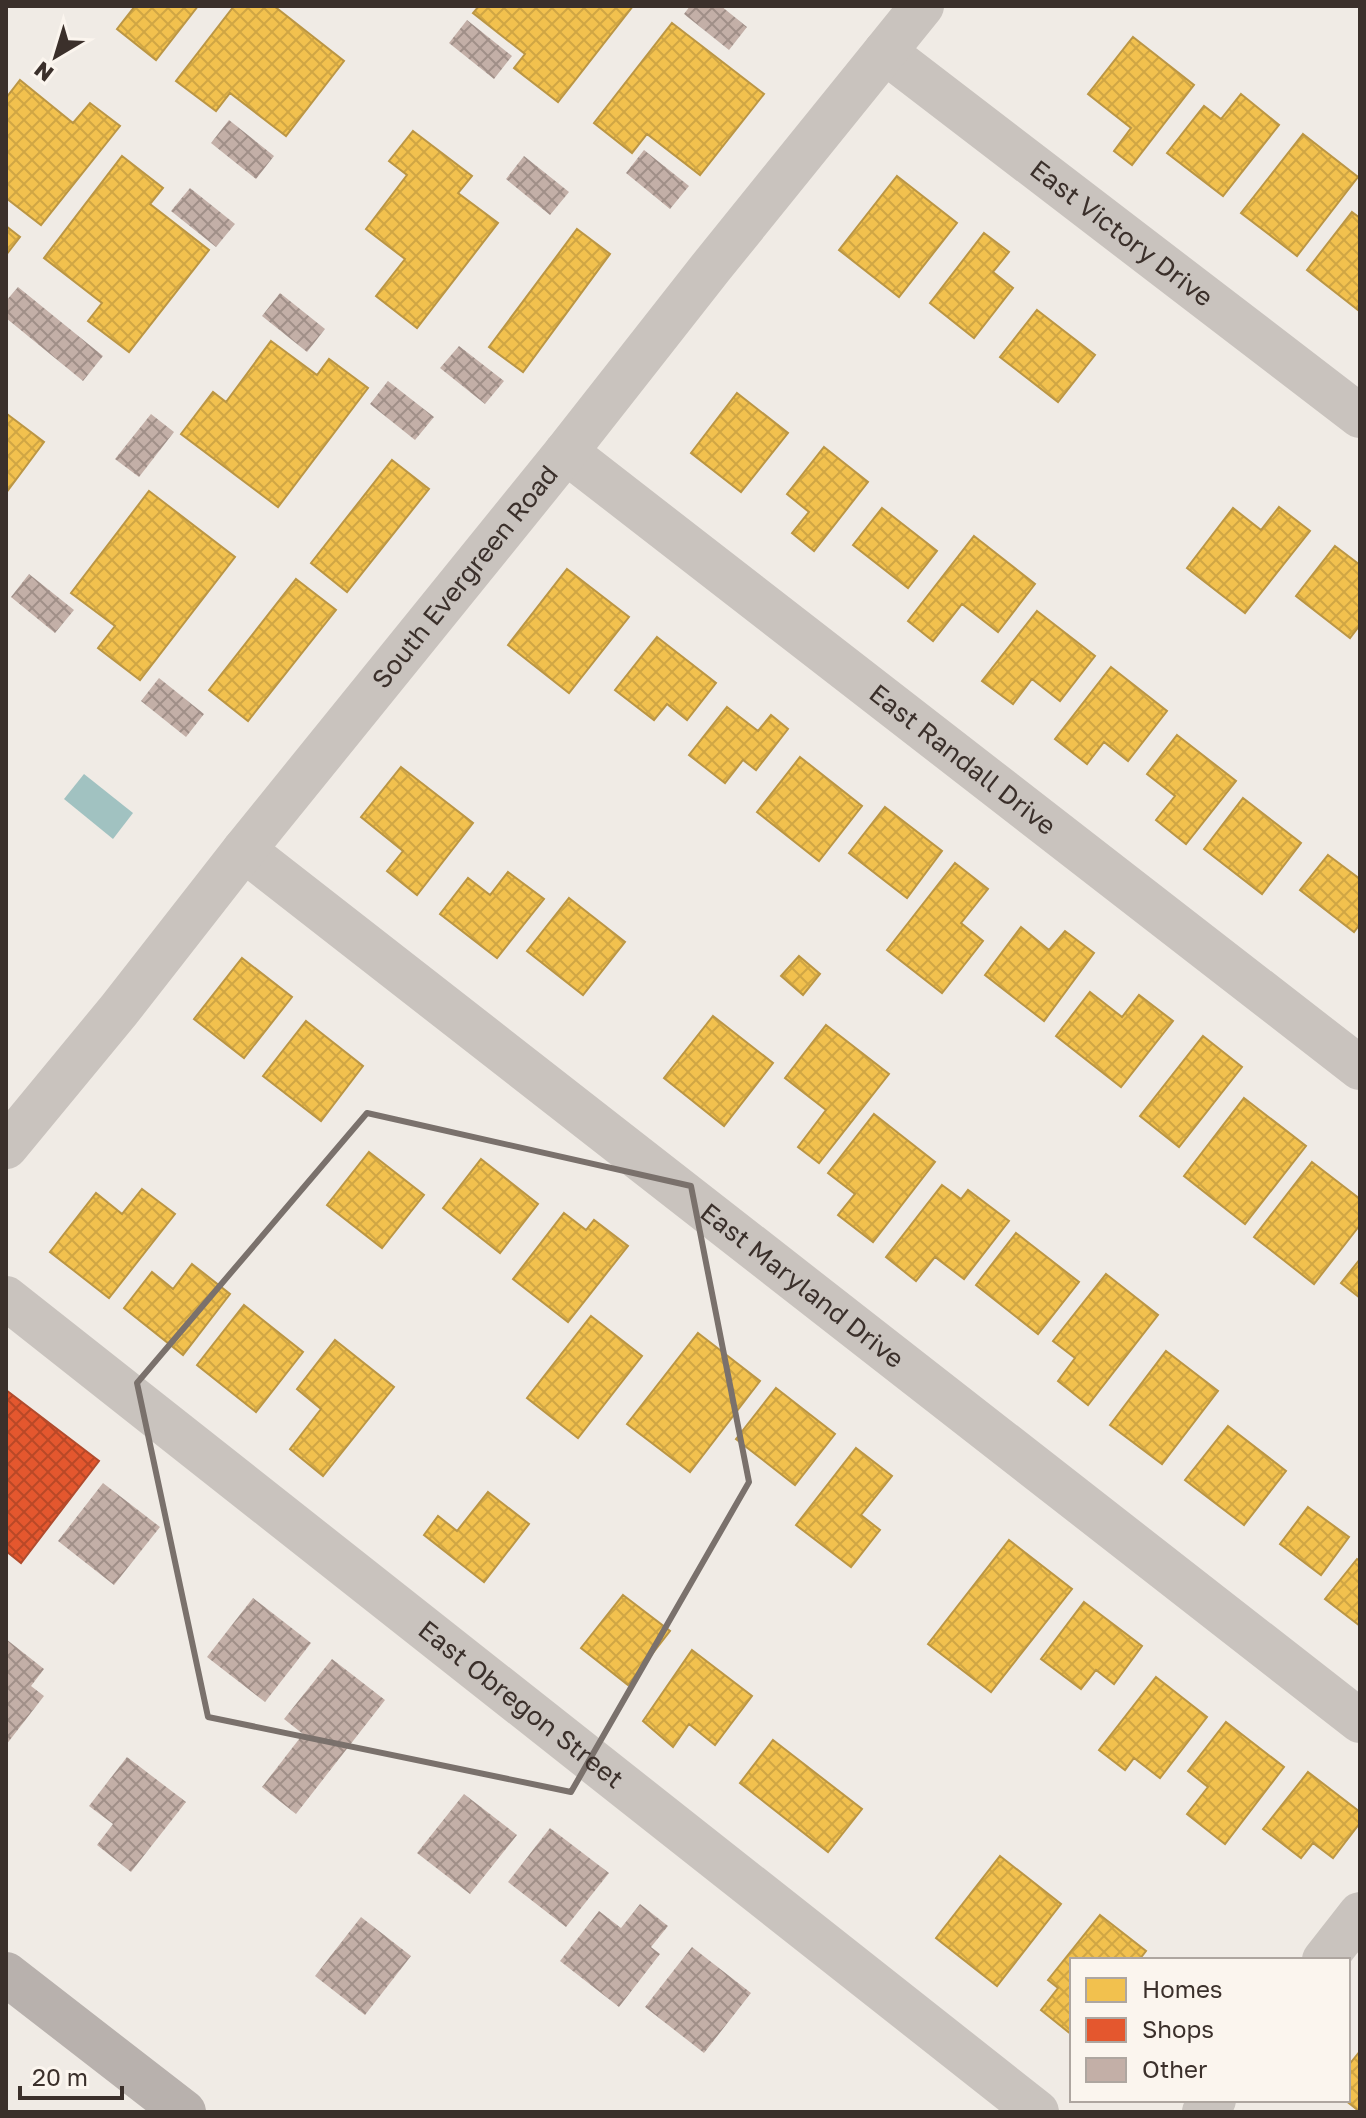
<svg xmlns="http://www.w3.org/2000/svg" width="1366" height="2118" viewBox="0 0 1366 2118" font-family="'Golos Text',sans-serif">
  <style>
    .water { fill: #a1c2c1 }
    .homes { fill: url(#homes-cross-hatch); stroke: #bb9644; stroke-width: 2 }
    .shops { fill: url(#shops-cross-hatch); stroke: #b14b2d; stroke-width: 2 }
    .building { fill: url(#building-cross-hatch) }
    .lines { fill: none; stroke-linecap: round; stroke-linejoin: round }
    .minor { stroke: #c9c3be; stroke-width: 44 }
    .major { stroke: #b8b1ad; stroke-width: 44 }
    .marked { fill: none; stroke: #7a716c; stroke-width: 6; stroke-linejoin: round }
    .labels { text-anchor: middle; stroke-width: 8; stroke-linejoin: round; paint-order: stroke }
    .street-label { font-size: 26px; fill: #3b302b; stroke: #fbf5ee }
  </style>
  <defs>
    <pattern id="homes-cross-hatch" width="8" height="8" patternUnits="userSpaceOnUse" patternTransform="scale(2)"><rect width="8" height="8" fill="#f2c14e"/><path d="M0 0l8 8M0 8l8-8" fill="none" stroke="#d0a644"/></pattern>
    <pattern id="shops-cross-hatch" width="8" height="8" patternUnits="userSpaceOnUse" patternTransform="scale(2)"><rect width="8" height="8" fill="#e4572e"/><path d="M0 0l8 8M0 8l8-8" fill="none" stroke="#ba4827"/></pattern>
    <pattern id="building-cross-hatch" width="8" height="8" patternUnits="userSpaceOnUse" patternTransform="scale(2)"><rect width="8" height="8" fill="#c3afa7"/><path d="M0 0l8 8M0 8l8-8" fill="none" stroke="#a08f88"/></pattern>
  </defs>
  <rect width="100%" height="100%" fill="#f0ebe5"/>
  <path class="water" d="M84,774L133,813L113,839L64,799Z"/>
  <path class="homes" d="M135,6H198L156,60L117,29Z
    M234,6H274L344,61L286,136L230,93L216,111L176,81Z
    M479,6H633L558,102L514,68L525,54L473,13Z
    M672,23L764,94L700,175L647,134L632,153L594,123Z
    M1133,37L1194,85L1132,165L1114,151L1131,128L1088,94Z
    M20,80L73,123L90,103L120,126L41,225L6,198V98Z
    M1241,94L1279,125L1223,196L1167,153L1204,106L1221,119Z
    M413,131L472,176L458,193L498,223L417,328L376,296L405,259L366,229L407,175L389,161Z
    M1303,134L1358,177L1297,256L1241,213Z
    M122,156L163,188L150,204L209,250L129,352L88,321L102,303L44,258Z
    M897,176L957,223L899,297L839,250Z
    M1352,212L1360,218V307L1358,310L1307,270Z
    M6,226L20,237L6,255Z
    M577,229L610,254L523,372L489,347Z
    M984,233L1009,252L993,272L1013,288L974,338L930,303Z
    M1037,310L1095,355L1058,402L1000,357Z
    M271,341L317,375L329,359L368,388L278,507L181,434L213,392L226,402Z
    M737,393L788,433L741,492L691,453Z
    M7,414L44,442L6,493V416Z
    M824,447L868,482L814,551L792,533L809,512L787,494Z
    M392,460L429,489L347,592L311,563Z
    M149,491L235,557L140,680L98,648L115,626L71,593Z
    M1279,507L1310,531L1245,613L1187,568L1233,508L1261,530Z
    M882,508L937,551L908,588L853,545Z
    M974,536L1035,584L998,632L962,604L933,641L908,621Z
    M1335,546L1360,565V625L1350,638L1296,596Z
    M567,569L629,617L569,693L508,645Z
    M296,579L336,610L248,721L209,690Z
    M1037,611L1095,656L1060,701L1032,679L1013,704L982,681Z
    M657,637L716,683L687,720L667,704L654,720L615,690Z
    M1111,667L1167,711L1128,761L1104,742L1087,764L1055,739Z
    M727,707L758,731L771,715L788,729L756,770L743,760L725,783L689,755Z
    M1177,735L1236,781L1186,844L1156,820L1175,796L1147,774Z
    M800,757L862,806L819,861L757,812Z
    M401,767L473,823L417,895L387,871L403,851L361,817Z
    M1243,798L1301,843L1262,894L1204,849Z
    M885,807L942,851L907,898L849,853Z
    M1328,855L1360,879V924L1354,932L1300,890Z
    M955,863L988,889L961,923L983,941L942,993L887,950Z
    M508,872L544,899L497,958L440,914L468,878L490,895Z
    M569,898L625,942L583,995L527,951Z
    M1021,927L1049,950L1065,931L1094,953L1044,1021L985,975Z
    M799,956L820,974L803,995L781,976Z
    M242,958L292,997L244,1058L194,1019Z
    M1090,992L1122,1017L1139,995L1173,1021L1121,1087L1056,1036Z
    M713,1016L773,1063L724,1126L664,1078Z
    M306,1021L363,1066L321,1121L263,1076Z
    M826,1025L889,1074L819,1163L798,1147L826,1110L785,1078Z
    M1203,1036L1242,1067L1179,1147L1140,1116Z
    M1244,1098L1306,1146L1245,1224L1184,1176Z
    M874,1114L935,1162L873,1242L838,1215L855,1194L828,1173Z
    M369,1152L424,1195L382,1248L327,1205Z
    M481,1159L538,1204L500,1253L443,1208Z
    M1312,1162L1360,1199V1225L1314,1284L1254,1237Z
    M942,1185L961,1199L968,1190L1009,1221L964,1279L935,1257L916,1281L886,1257Z
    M142,1189L175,1214L109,1298L50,1252L96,1193L122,1214Z
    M564,1213L586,1230L594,1220L628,1246L568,1322L513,1279Z
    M1016,1233L1079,1282L1038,1334L976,1285Z
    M1360,1259V1298L1341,1283Z
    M192,1264L230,1294L183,1355L124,1308L152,1272L173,1289Z
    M1106,1274L1158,1315L1088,1405L1058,1381L1075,1358L1053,1341Z
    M244,1305L303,1352L256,1412L197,1365Z
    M591,1316L642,1356L578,1438L527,1398Z
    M698,1333L760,1381L690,1472L627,1424Z
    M335,1340L394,1387L323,1476L290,1449L321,1409L297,1389Z
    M1166,1351L1218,1391L1162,1464L1110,1425Z
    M776,1388L835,1434L795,1485L736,1439Z
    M1228,1426L1286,1471L1244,1525L1185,1480Z
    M856,1448L892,1476L861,1515L880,1530L851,1567L796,1525Z
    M488,1492L529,1524L484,1582L424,1535L438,1516L457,1531Z
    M1308,1507L1349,1537L1321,1575L1280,1544Z
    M1009,1540L1072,1589L991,1692L928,1644Z
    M1357,1559L1360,1561V1626L1325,1599Z
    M623,1595L670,1631L628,1685L581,1648Z
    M1084,1602L1142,1646L1114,1684L1096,1670L1081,1689L1041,1659Z
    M692,1650L752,1696L715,1745L689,1724L673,1747L643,1721Z
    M1156,1677L1207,1717L1160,1778L1134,1758L1125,1770L1099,1750Z
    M1226,1722L1284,1767L1225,1844L1187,1814L1208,1787L1188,1771Z
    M773,1740L862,1809L828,1852L740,1783Z
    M1308,1772L1360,1812V1823L1333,1858L1313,1843L1301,1858L1263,1829Z
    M1000,1856L1061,1904L997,1986L936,1938Z
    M1100,1915L1146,1951L1139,1960H1072V2035L1041,2010L1058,1988L1048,1980Z
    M1360,2051V2112L1345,2100H1348V2066Z"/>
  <path class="shops" d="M6,1390L99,1461L21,1563L6,1551Z"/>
  <path class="building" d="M690,6H721L747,27L729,50L684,14Z
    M467,20L512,56L494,79L449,43Z
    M229,120L274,156L256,179L211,143Z
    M644,150L689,186L670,209L626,173Z
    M524,156L569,192L550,215L506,179Z
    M190,188L235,224L216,247L171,211Z
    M18,287L103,356L83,381L6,318V301Z
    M280,293L325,329L307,352L262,316Z
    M459,346L504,381L485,404L440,368Z
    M388,381L434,417L415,440L370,404Z
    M151,414L174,432L139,477L115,459Z
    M29,574L74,610L55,633L11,597Z
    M159,678L204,714L186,737L141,701Z
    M103,1483L160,1527L114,1585L58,1541Z
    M253,1598L311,1643L265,1702L207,1657Z
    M6,1639L44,1669L31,1686L44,1696L6,1745Z
    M332,1659L385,1700L296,1814L262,1787L303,1734L284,1719Z
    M127,1757L186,1802L131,1872L97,1845L113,1824L89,1806Z
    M464,1794L517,1835L470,1894L417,1853Z
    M550,1828L609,1873L566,1927L508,1882Z
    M640,1904L668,1926L651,1947L660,1954L619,2007L560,1961L599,1911L621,1928Z
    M361,1917L411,1956L365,2015L315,1976Z
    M692,1947L751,1993L704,2053L645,2007Z"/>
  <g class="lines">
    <g class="minor">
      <path id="s1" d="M885,52L1360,416"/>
      <path id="s2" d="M566,452L1360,1068"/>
      <path id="s3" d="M244,850L1360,1721"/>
      <path id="s4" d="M6,1147L119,1010L244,850L566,452L712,266L922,6"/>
      <path id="s5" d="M6,1298L1037,2112"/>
      <path d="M1324,1960L1360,1914"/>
      <path d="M1204,2112L1214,2100"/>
    </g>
    <path class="major" d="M6,1974L184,2112"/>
  </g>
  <path class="marked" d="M367,1113L691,1186L749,1482L571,1792L208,1717L137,1383Z"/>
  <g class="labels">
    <g class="street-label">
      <text dy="9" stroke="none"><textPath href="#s1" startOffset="298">East Victory Drive</textPath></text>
      <text dy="9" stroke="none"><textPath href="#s4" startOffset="732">South Evergreen Road</textPath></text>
      <text dy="9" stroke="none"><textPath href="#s2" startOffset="502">East Randall Drive</textPath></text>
      <text dy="9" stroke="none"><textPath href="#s3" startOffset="708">East Maryland Drive</textPath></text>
      <text dy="9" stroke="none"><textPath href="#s5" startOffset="656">East Obregon Street</textPath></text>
    </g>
  </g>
  <rect width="1366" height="2118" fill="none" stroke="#3b302b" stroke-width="16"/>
  <rect x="1070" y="1958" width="280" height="144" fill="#fbf5ee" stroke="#aea6a0" stroke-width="2"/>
  <rect x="1086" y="1978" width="40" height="24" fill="#f2c14e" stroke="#aea6a0" stroke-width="2"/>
  <text x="1142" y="1998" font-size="24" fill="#3b302b">Homes</text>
  <rect x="1086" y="2018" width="40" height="24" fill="#e4572e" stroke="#aea6a0" stroke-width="2"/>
  <text x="1142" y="2038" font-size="24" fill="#3b302b">Shops</text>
  <rect x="1086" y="2058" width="40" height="24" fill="#c3afa7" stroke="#aea6a0" stroke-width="2"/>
  <text x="1142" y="2078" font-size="24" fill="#3b302b">Other</text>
  <g transform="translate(56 56) rotate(218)" stroke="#fbf5ee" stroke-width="6" paint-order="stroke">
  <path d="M0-6L14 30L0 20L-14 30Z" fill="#3b302b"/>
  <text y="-12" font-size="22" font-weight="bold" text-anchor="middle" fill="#3b302b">N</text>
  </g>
  <path d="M20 2086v12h102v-12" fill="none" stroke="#3b302b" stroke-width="4"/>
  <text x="32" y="2086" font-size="24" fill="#3b302b" stroke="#fbf5ee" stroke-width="6" paint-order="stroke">20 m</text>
</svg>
